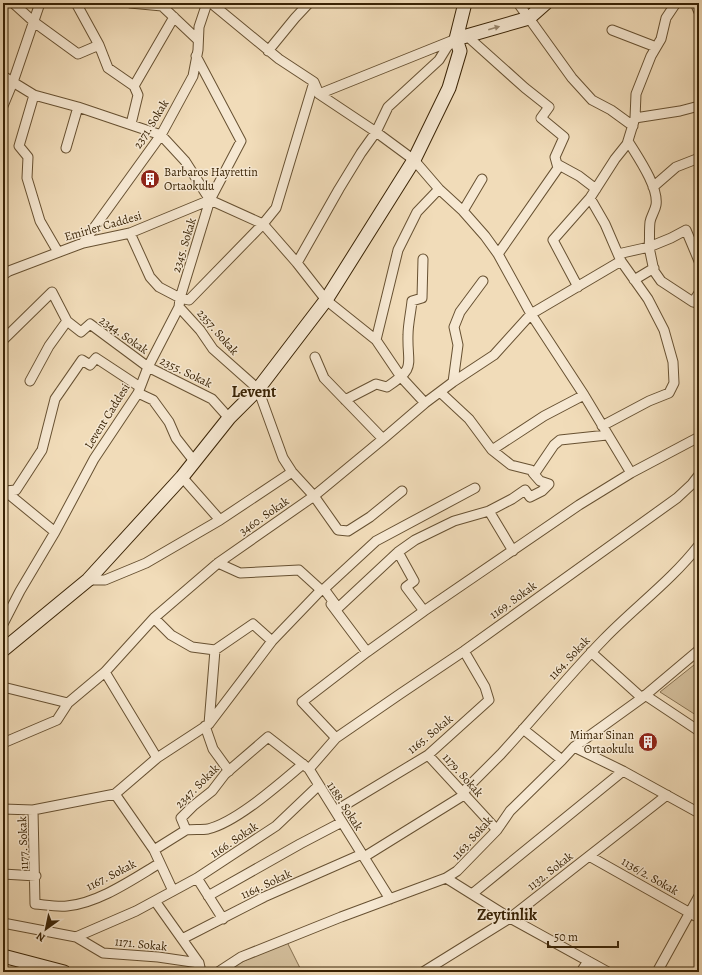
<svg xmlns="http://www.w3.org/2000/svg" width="702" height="975" viewBox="0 0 702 975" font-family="Alegreya,serif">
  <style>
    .green { fill: #d2bd9a; stroke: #867050 }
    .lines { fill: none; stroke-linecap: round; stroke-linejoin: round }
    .street-casing { stroke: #675132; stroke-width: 11 }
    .secondary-casing { stroke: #392305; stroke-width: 15 }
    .street { stroke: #f6e8d2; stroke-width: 9 }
    .secondary { stroke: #f6e8d2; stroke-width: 13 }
    .oneway { fill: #98866c }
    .labels { text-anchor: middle; stroke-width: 3; stroke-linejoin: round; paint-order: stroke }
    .street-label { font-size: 12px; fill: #392305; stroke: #f6e8d2 }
    .poi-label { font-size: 12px; fill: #392305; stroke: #f6e8d2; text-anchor: start }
    .district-label { font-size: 16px; font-weight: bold; fill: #392305; stroke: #f6e8d2 }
  </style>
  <rect width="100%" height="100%" fill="#f1dcb9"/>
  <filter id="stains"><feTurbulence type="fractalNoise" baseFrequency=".005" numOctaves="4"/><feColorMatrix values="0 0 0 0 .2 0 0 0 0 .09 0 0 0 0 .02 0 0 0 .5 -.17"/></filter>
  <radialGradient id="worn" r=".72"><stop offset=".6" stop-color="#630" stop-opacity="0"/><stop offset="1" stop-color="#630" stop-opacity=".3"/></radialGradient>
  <path class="green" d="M699,661V717L660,692Z
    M286,940L302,972H222Z"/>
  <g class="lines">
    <g class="street-casing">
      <path id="street" d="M13,3L34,22L78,54L99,45
        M76,3L99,45L108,68L134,86L138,95L131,124
        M130,3L162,6
        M162,3V6L198,40
        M211,3L279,59L314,82
        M518,3L572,78L592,100L611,110L633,126
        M695,3L699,12
        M612,30L656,47
        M467,36L525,88L549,107L541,118L564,137L555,157L558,168L498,254
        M268,51L295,18L309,3
        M3,76L34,95L78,107L161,135L185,161L210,200L263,224L297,263L326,300L376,340L401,377L425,403
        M134,86L174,17
        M319,94L376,132L414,160L439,189L463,211L485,236L498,254L531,314L584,395L631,473
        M34,95L19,146L28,157L27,178L40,221L58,252
        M3,106L13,82L40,3
        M635,118L680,111L699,106
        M66,148L78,107
        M557,164L579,176L596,189
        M653,187L676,167L699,158
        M463,211L482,179
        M130,233L150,277L159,287L180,298L210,200L241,141L196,56
        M83,243L161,135L193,76L198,50L199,27L207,3
        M618,254L649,247C650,239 649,231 650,222C651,216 655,211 656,205C659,187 637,156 628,141
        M699,261L686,230L671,238L649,247L654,271L661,281L693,302L699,303
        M297,263L339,189L361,153L376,132L388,107L439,60L447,47L452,42
        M3,275L9,271L83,243L130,233L210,200
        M634,280L654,268
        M578,287L553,240L590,198
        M693,302L699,293
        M179,307L200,330L213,349L258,389L283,458L292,472L314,496L338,530L348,531L370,517L402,491
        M67,321L81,332L90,324L148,367L212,399L229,418
        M3,340L52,292L67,321L49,346L30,381
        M376,340L398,250L417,212L439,189
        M315,357L324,378L383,439
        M453,382L458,345L454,327L460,312L483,281
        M440,392L469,419L492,450L511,465L531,470L535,473L554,445L560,440L607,435
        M138,393L153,400L169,422L176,438L194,461
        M345,400L376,384L387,387C417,367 407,366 408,335C408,324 411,312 412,301L422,298L423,259
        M602,426L649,401L669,393L674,383L673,362L664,330L648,299L621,261L605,224L590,198L615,159L627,144L635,118L636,94L651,56L661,39L666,18L676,3
        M492,450L544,416L584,395
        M182,477L220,520
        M5,491L55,532
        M3,493L5,491L16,490L42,450L55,399L82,360L90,365L96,358L140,387
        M489,511L513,551
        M398,552L414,581L406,587L424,611
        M218,563L240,573L299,570L321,590
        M88,580H105L146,563L220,520L292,472
        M324,589L338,608L398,552L415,540L454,521L489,511L512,499L525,490L530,497L542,491L549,484L540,481L533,473
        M331,604L367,652
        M154,618L171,635L192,647L215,650L209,724
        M3,624L20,591L55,532L94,459L138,393L148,367L179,307L180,298L189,300L263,224L276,208L314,82L319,94L456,39
        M215,650L253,624L272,641
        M591,652L642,698
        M105,672L157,758
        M3,687L68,703L105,672L154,618L218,563L314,496L383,439L425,403L453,382L494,355L531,314L621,261
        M645,695L699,731
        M205,726L213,749L229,771
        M523,729L562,760
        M336,738L302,702L367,652L424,611L579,505L631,473L699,437
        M3,743L57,720L68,703
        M574,747L623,771L699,813
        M428,755L497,830
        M309,769L336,738L400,694L464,651L677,498L692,484L699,475
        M462,793C475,780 488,767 501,754C536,716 568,676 604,639C635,607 672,580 699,545
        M115,794L154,850L173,891
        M3,809L33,810L115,794L157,758L209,724L272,641L320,591L324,589L376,541L475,488
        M33,810L35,904C46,905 57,907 67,906C99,903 133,879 160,863
        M335,811L428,755L489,700L485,687L464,651
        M186,830C193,829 201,830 208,829C237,822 279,784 303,764
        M154,850L186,830L181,818L193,806L212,791L225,774L268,737L309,769L390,899
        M589,856L699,918
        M364,857L464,795
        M3,874L36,876
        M197,878L223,919
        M446,878L510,918L608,972
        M472,894L623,771
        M208,896L300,844L342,822
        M155,901L199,963
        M3,923L76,937L136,911L197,878L276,826L318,786
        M76,937L103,953L158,957L199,963L201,972
        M182,939L264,897L362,854
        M218,972L241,957L341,917L446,878L457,871L497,830L510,811L562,760L574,747L642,698L699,650
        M423,972L510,918L667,795
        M581,972L588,961
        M657,972L699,896"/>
    </g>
    <g class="secondary-casing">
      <path id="secondary" d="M456,39L529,18L546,3
        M3,650L88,580L182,477L229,418L258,389L326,300L414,160L449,88L460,51L456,39L465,3
        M3,956L64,972"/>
    </g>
    <use href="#street" class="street"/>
    <use href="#secondary" class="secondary"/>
  </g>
  <defs><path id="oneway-solid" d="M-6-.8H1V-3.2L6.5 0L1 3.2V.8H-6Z"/></defs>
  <use class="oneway" href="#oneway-solid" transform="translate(494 28) rotate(-16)"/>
  <defs>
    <g id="building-disc" transform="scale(1)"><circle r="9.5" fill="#8f2418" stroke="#f6e8d2"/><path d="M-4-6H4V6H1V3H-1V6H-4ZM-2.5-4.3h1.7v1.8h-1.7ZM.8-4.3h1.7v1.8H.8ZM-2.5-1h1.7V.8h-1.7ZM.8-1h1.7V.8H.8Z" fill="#fff"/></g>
  </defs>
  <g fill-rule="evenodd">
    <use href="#building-disc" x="150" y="179"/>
    <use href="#building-disc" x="648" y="742"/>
  </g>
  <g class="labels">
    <g class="street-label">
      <text transform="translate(151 124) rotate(-58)" y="4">2371. Sokak</text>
      <text transform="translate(103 226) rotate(-16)" y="4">Emirler Caddesi</text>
      <text transform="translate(184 245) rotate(-73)" y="4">2345. Sokak</text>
      <text transform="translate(218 332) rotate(49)" y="4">2357. Sokak</text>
      <text transform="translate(124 335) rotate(35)" y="4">2344. Sokak</text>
      <text transform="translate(186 372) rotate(26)" y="4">2355. Sokak</text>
      <text transform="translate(107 416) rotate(-58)" y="4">Levent Caddesi</text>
      <text transform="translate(264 516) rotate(-35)" y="4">3460. Sokak</text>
      <text transform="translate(513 600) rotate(-36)" y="4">1169. Sokak</text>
      <text transform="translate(569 658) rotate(-47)" y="4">1164. Sokak</text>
      <text transform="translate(430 734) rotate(-39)" y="4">1165. Sokak</text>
      <text transform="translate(463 775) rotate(48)" y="4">1179. Sokak</text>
      <text transform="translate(197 786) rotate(-45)" y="4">2347. Sokak</text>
      <text transform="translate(345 806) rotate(57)" y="4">1188. Sokak</text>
      <text transform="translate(472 838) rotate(-48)" y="4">1163. Sokak</text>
      <text transform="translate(234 840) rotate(-34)" y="4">1166. Sokak</text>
      <text transform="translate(23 843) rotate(-92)" y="4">1177. Sokak</text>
      <text transform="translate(550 871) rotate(-38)" y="4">1132. Sokak</text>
      <text transform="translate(111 875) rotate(-27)" y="4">1167. Sokak</text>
      <text transform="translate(650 876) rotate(30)" y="4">1136/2. Sokak</text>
      <text transform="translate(266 884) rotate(-25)" y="4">1164. Sokak</text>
      <text transform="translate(141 944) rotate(6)" y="4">1171. Sokak</text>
    </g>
    <g class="poi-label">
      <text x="164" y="176">Barbaros Hayrettin<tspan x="164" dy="14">Ortaokulu</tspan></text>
      <text x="634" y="739" text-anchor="end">Mimar Sinan<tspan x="634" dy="14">Ortaokulu</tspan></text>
    </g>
    <g class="district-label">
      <text x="254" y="397">Levent</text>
      <text x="507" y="920">Zeytinlik</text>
    </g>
  </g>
  <rect width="702" height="975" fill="none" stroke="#f1dcb9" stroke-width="16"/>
  <rect x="4" y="4" width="694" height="967" fill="none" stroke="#392305" stroke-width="2"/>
  <rect x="8" y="8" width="686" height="959" fill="none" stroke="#392305"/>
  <g transform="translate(46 929) rotate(213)" stroke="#f6e8d2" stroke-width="3" paint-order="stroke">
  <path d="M0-3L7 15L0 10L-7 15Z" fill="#392305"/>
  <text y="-6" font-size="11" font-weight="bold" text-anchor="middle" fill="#392305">N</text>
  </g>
  <path d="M548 941v6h70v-6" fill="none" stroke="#392305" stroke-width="2"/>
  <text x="554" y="941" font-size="12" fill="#392305" stroke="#f6e8d2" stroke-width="3" paint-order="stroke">50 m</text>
  <rect width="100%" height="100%" filter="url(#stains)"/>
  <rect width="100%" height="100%" fill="url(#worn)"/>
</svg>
